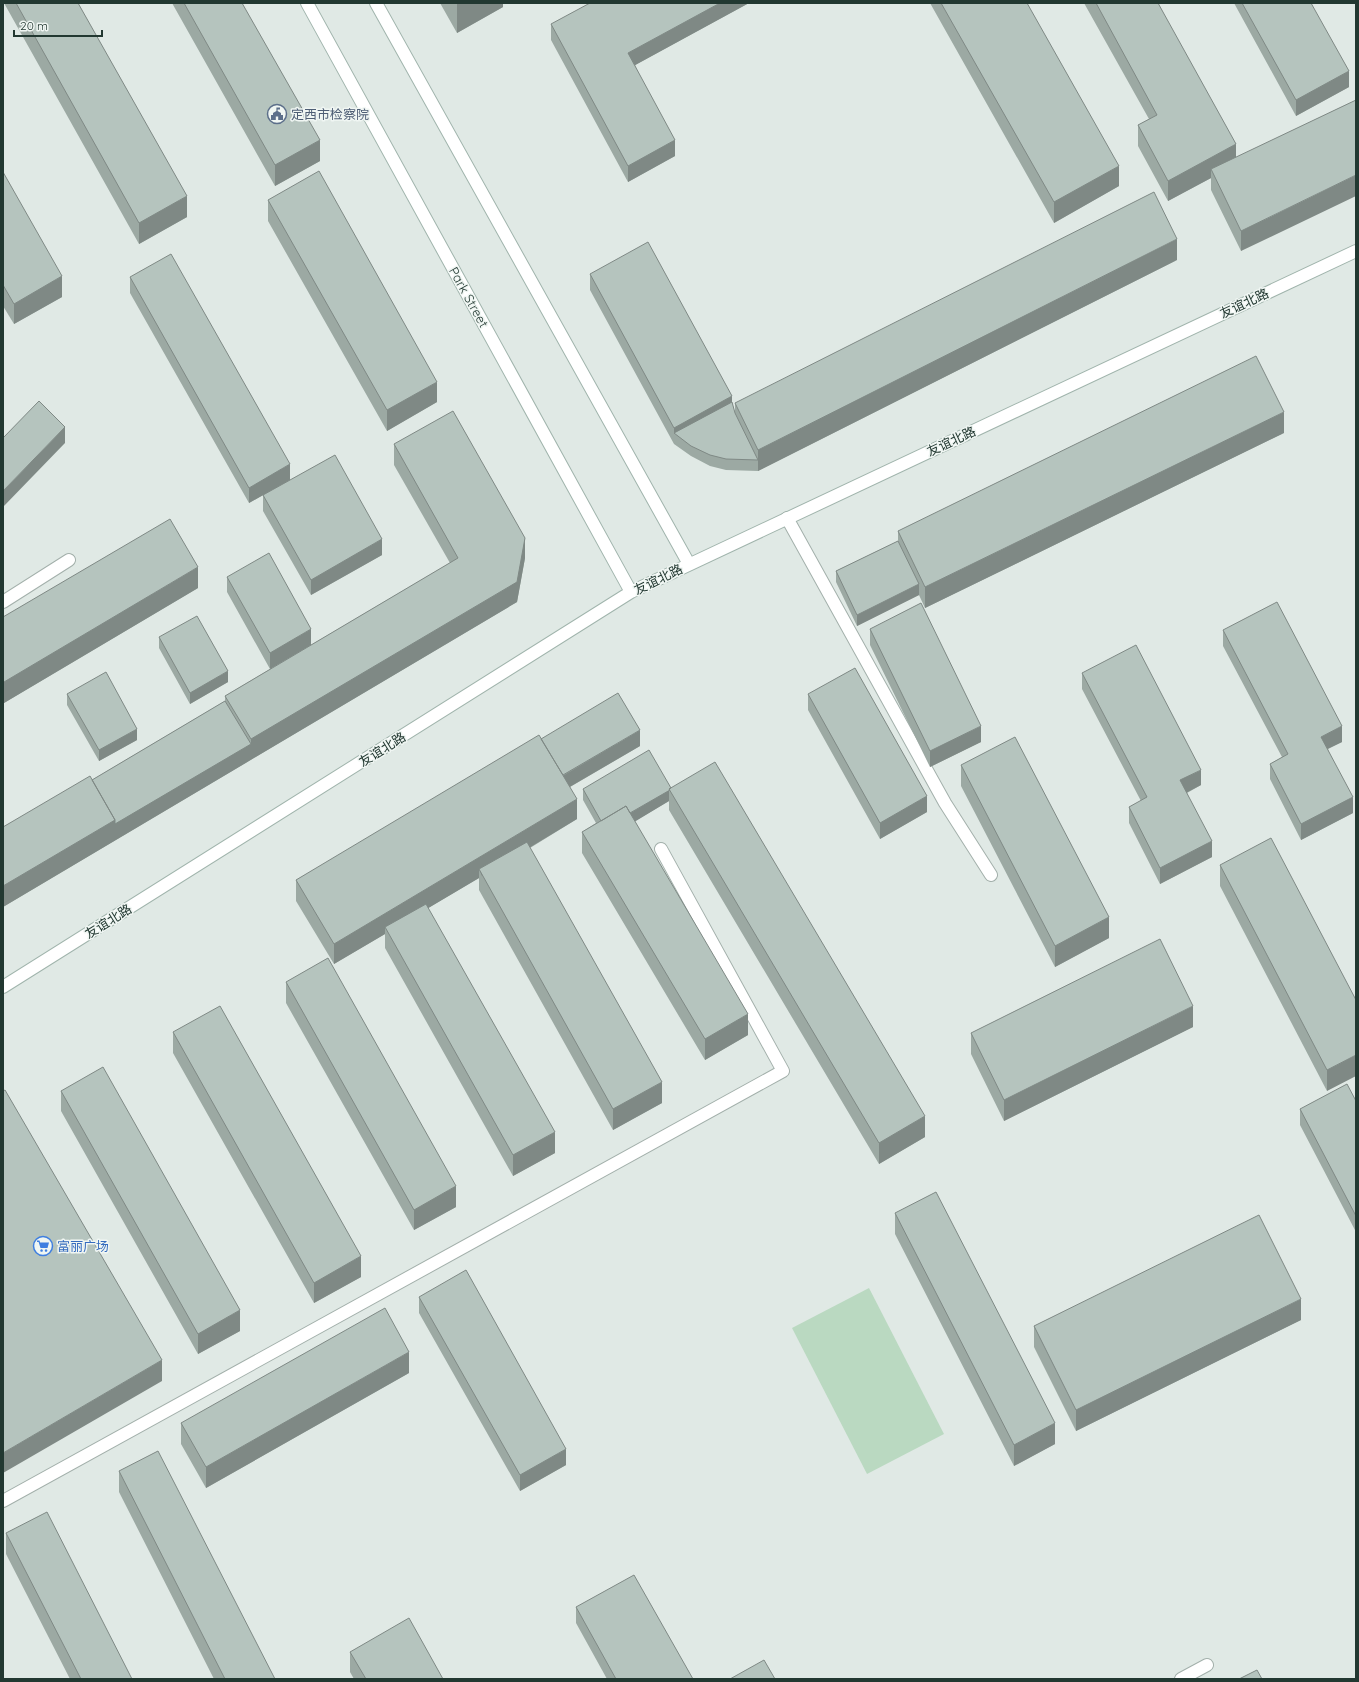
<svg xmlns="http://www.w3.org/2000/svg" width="1359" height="1682" viewBox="0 0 1359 1682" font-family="Quicksand,'Noto Sans SC',sans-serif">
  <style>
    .green { fill: #bad9c1 }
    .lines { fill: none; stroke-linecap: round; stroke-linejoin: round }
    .lane-casing { stroke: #a3b0ab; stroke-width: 14 }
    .street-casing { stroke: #a3b0ab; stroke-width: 14 }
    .secondary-casing { stroke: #a0b4ac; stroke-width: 14 }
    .lane { stroke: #fff; stroke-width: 12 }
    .street { stroke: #fff; stroke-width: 12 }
    .secondary { stroke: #fff; stroke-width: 12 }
    .wall { fill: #9ca9a3 }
    .shaded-wall { fill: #7f8985 }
    .building { fill: #b5c4be; stroke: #7f8985 }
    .labels { text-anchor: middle; stroke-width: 3; stroke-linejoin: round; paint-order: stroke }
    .service-label { font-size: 13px; fill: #4e5e75; stroke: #f0f6f3; text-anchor: start }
    .street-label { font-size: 13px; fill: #223831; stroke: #f0f6f3 }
    .shop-label { font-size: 13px; fill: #366cbe; stroke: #f0f6f3; text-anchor: start }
  </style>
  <rect width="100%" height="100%" fill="#e0e9e5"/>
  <path class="green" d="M869,1288L944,1434L867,1474L792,1328Z"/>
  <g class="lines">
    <g class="lane-casing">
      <path id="lane" d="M787,518L945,803L991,875
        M3,602L69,560"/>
    </g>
    <g class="street-casing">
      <path id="street" d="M3,1501L783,1071L661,849
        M1181,1679L1207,1665"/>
    </g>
    <g class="secondary-casing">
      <path id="secondary" d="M307,3L631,592
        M376,3L689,564
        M3,987L631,592L1356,251"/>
    </g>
    <use href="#lane" class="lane"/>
    <use href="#street" class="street"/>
    <use href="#secondary" class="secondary"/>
  </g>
  <path class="wall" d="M4,3H78L187,217L139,244Z
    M172,3H242L320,161L275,186Z
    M440,3H503V7L457,33Z
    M749,3L635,65L675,156L628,182L551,40V24Z
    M930,3H1027L1119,186L1054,223Z
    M1084,3H1158L1236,158L1356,100L1241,251L1211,190V178L1168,201L1138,146V125L1149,119Z
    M1234,3H1311L1349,87L1296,116Z
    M3,172L62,297L14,324L3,306Z
    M268,200L437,402L387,431L268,221Z
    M1177,260L758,471L726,470L710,466L691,456L674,444L590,290V274L732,402L735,413V403Z
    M130,277L290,480L382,555L311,595L263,511V495L249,503L130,293Z
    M1284,433L925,608L919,595L857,626L836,582V571L898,541V531Z
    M394,444L525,558L517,602L3,907V827L92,780L225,701V696L302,650L270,669L227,592V577L311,645L450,563L394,465Z
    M198,588L4,703L3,702V617Z
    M870,629L981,742L930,767L870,645Z
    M1223,630L1342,742L1328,749L1353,813L1301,840L1270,779V764L1282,757L1223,646Z
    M159,637L228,682L190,704L159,648Z
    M1082,673L1201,785L1187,793L1212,857L1160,884L1129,823V807L1141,801L1082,689Z
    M67,694L137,740L99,761L67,705Z
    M808,694L927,812L880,839L808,710Z
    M541,739L640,746L570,787L577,819L530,848L662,1103L613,1130L479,890V878L428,908L555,1153L513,1176L385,948V934L334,964L296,901V880Z
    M961,765L1109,938L1055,967L961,786Z
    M671,788L925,1137L879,1164L669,810V801L635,821L748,1035L705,1060L582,853V832L596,823L583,800V789Z
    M1220,865L1356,1000L1327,1091L1220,886Z
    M286,982L456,1207L414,1230L286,1003Z
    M1193,1027L1004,1121L971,1054V1033Z
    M173,1032L361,1277L314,1303L173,1053Z
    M61,1091L240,1331L198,1354L61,1111Z
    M1356,1101V1232L1300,1125V1109Z
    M895,1213L1055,1444L1014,1466L895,1234Z
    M419,1297L566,1465L520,1491L419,1313Z
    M1301,1320L1076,1431L1034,1347V1326Z
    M409,1373L206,1488L181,1444V1423Z
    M119,1471L275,1679H214L119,1492Z
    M6,1533L132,1679H70L6,1554Z
    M576,1607L693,1679H607L576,1623Z
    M350,1652L443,1679H354L350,1672Z"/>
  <path class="shaded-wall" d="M458,3H503V7L457,33V4Z
    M720,3H749L628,69V53Z
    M1349,71V87L1296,116V100Z
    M320,140V161L275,186V165Z
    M675,140V156L628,182V166Z
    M1236,144V164L1211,169V178L1168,201V181Z
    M1119,166V186L1054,223V202Z
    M1356,175V196L1241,251V231Z
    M187,196V217L139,244V223Z
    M1177,239V260L758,471V450Z
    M62,276V297L14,324V304Z
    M437,382V402L387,431V410Z
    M732,396V412L674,433V428Z
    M1284,412V433L925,608V587Z
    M65,427V443L3,507V491Z
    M290,464V480L249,503V488Z
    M525,538V558L517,602L3,907V886L115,820L251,744V739Z
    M382,539V555L311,595V580Z
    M198,567V588L4,703V682Z
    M919,584V595L857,626V615Z
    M311,629V645L270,669V653Z
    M228,671V682L190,704V693Z
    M981,726V742L930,767V751Z
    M1342,726V742L1321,752V737Z
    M137,729V740L99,761V750Z
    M640,730V746L561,792V777Z
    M1201,770V785L1180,796V780Z
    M669,790V801L606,839V828Z
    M927,796V812L880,839V823Z
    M1353,797V813L1301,840V824Z
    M577,799V819L482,876L479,869V878L388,932L385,927V934L334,964V944Z
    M1212,841V857L1160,884V868Z
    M1109,917V938L1055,967V946Z
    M1193,1006V1027L1004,1121V1100Z
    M748,1014V1035L705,1060V1039Z
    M1356,1055V1076L1327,1091V1070Z
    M662,1082V1103L613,1130V1109Z
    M925,1116V1137L879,1164V1143Z
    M555,1132V1153L513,1176V1155Z
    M456,1186V1207L414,1230V1210Z
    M361,1256V1277L314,1303V1283Z
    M1301,1299V1320L1076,1431V1410Z
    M240,1310V1331L198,1354V1334Z
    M409,1352V1373L206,1488V1467Z
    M162,1360V1381L3,1473V1453Z
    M1055,1423V1444L1014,1466V1445Z
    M566,1449V1465L520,1491V1475Z"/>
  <path class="building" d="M16,3H78L187,196L139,223Z
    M184,3H242L320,140L275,165Z
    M590,3H720L628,53L675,140L628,166L551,24Z
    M941,3H1027L1119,166L1054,202Z
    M1096,3H1158L1236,144L1168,181L1138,125L1157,115Z
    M1242,3H1311L1349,71L1296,100Z
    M1356,100V175L1241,231L1211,169Z
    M319,171L437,382L387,410L268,200Z
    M3,172L62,276L14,304L3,285Z
    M1154,192L1177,239L758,450L735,403Z
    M648,242L732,396L674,428L590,274Z
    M171,254L290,464L249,488L130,277Z
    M1256,356L1284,412L925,587L898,531Z
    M39,401L65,427L3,491V438Z
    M732,402L735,413L758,460L726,459L710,455L691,446L674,433Z
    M453,411L525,538L517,582L251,739L225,696L458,558L394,444Z
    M335,455L382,539L311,580L263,495Z
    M170,519L198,567L4,682L3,681V617Z
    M898,541L919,584L857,615L836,571Z
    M269,553L311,629L270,653L227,577Z
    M1277,602L1342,726L1321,737L1353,797L1301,824L1270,764L1288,754L1223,630Z
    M921,603L981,726L930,751L870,629Z
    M197,616L228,671L190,693L159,637Z
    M1136,645L1201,770L1180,780L1212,841L1160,868L1129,807L1147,797L1082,673Z
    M855,668L927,796L880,823L808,694Z
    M106,672L137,729L99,750L67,694Z
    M618,693L640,730L563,775L541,739Z
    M225,701L251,744L115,824V820L92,780Z
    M539,735L577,799L334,944L296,880Z
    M1015,737L1109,917L1055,946L961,765Z
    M649,750L671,788L669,789L670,790L630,813L626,806L601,821L583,789Z
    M715,762L925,1116L879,1143L669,789Z
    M90,776L115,820L3,886V827Z
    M626,806L748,1014L705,1039L582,832Z
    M1271,838L1356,1000V1055L1327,1070L1220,865Z
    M527,842L662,1082L613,1109L479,869Z
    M426,904L555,1132L513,1155L385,927Z
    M1160,939L1193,1006L1004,1100L971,1033Z
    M328,958L456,1186L414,1210L286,982Z
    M220,1006L361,1256L314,1283L173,1032Z
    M103,1067L240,1310L198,1334L61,1091Z
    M1347,1084L1356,1101V1216L1300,1109Z
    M5,1090L162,1360L3,1453V1091Z
    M936,1192L1055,1423L1014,1445L895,1213Z
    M1259,1215L1301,1299L1076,1410L1034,1326Z
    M466,1270L566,1449L520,1475L419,1297Z
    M385,1308L409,1352L206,1467L181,1423Z
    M158,1451L275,1679H225L119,1471Z
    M47,1512L132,1679H81L6,1533Z
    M634,1575L693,1679H616L576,1607Z
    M409,1618L443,1679H366L350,1652Z
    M764,1660L775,1679H730Z
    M1257,1670L1262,1679H1239Z"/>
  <defs>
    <g id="civic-ring" transform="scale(1)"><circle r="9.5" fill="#f0f6f3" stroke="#5c6f8a" stroke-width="1.5"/><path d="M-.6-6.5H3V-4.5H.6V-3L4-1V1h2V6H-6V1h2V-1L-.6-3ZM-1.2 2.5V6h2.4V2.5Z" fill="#5c6f8a"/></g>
    <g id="supermarket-ring" transform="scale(1)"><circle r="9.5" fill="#f0f6f3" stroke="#3f7fe0" stroke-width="1.5"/><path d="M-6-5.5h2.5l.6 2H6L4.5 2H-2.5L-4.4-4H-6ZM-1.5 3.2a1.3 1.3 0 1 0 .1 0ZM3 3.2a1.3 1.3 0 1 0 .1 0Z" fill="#3f7fe0"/></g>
  </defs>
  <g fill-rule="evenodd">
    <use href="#civic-ring" x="277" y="114"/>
    <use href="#supermarket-ring" x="43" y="1246"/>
  </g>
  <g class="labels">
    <g class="service-label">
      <text x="291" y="119">定西市检察院</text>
    </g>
    <g class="street-label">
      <text transform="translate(469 297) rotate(61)" y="5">Park Street</text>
      <text transform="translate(1244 303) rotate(-25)" y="5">友谊北路</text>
      <text transform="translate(951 441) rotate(-25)" y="5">友谊北路</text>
      <text transform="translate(658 579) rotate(-26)" y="5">友谊北路</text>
      <text transform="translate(382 749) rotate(-32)" y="5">友谊北路</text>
      <text transform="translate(108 921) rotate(-32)" y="5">友谊北路</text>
    </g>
    <g class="shop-label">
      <text x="57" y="1251">富丽广场</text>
    </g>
  </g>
  <rect width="1359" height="1682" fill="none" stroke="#223831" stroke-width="8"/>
  <path d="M14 30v6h88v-6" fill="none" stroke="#223831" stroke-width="2"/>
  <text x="20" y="30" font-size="12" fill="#223831" stroke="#f0f6f3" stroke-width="3" paint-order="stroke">20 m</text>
</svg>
